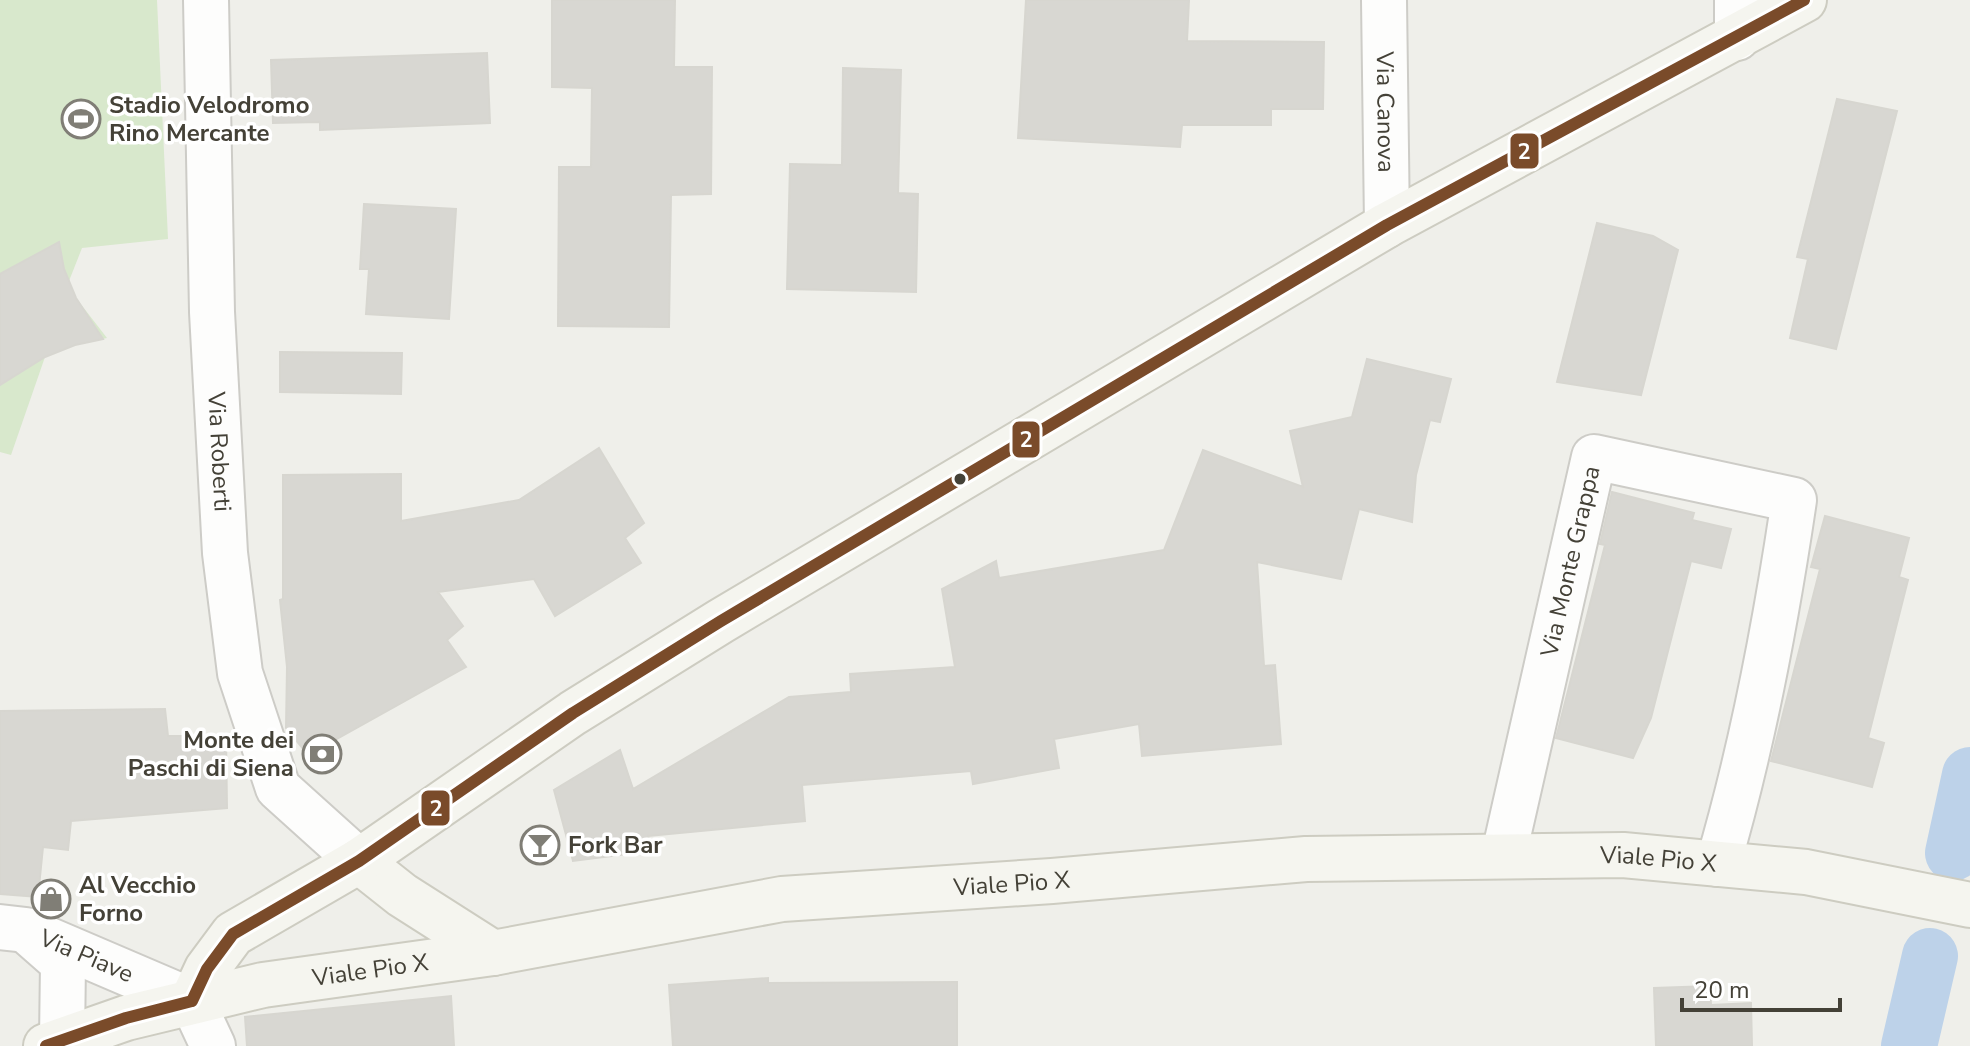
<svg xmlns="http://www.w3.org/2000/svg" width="1970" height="1046" viewBox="0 0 1970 1046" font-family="'Nunito Sans',sans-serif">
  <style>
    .green { fill: #d8e8cc }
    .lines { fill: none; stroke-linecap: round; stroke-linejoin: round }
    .canal { stroke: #bdd2e9; stroke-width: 56 }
    .building { fill: #d8d7d2; stroke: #d7d6d0; stroke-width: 2 }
    .street-casing { stroke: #cdccc7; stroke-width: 48 }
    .secondary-casing { stroke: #cdccc1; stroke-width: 48 }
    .street { stroke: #fdfdfc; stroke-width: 44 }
    .secondary { stroke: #f5f5ef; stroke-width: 44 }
    .bus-1-casing { stroke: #fff; stroke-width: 18 }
    .bus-1 { stroke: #7a4b2a; stroke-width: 12 }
    .bus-dot { fill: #444137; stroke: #fff; stroke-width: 3 }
    .labels { text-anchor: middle; stroke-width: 7; stroke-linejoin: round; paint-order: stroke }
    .poi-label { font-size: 24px; font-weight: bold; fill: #444137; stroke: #fff; text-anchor: start }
    .street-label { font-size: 24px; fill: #444137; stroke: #fff }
    .line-badge { stroke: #fff; stroke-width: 3 }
    .badge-label { font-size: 22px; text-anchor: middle; font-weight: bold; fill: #fff }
  </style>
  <rect width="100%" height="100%" fill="#efefea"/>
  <path class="green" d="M0,0H157L168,239L82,248L69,281L76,298L107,338L75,345L45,357L11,455L0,452Z"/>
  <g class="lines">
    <path class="canal" d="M1953,853L1970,775
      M1909,1046L1930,956"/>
  </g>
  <path class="building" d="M552,0H675L674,67H712L711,194L671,195L669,327L558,326L559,167H591L592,88L552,87Z
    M1026,0H1189L1187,41L1324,42L1323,109H1271V125H1182L1180,147L1018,138Z
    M487,53L490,123L320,130V122L273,123L271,60Z
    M843,68L901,70L898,193L918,194L916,292L787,289L790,164L842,165Z
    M1837,99L1897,111L1836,349L1790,338L1808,259L1797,257Z
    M364,204L456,209L449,319L366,314L369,269H360Z
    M1597,223L1653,236L1678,250L1641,395L1557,382Z
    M59,242L64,269L76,298L103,339L75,345L45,357L0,385V274Z
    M280,352L402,353L401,394L280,392Z
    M1367,359L1451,379L1440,422L1430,420L1416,475L1412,522L1359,509L1341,579L1257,562L1264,666L1275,665L1281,744L1142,756L1139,724L1054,739L1059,768L973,784L971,771L802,785L805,821L648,836L652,851L573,861L554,790L620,750L633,789L789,697L851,692L850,674L955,667L942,589L996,561L999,578L1164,550L1203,450L1303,487L1290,431L1352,417Z
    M599,448L644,523L625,538L641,563L555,616L534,579L438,592L463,626L447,640L466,667L308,755L286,728L287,667L280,600L283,599V475L401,474V521L519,500Z
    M1612,492L1694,513L1692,520L1731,529L1721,568L1691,561L1651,718L1633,758L1556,738L1605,545L1600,544Z
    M1825,516L1909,538L1899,577L1908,580L1868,738L1884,743L1872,787L1771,761L1820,569L1811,567Z
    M165,709L168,736H226L227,808L71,821L68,850L43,847L38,897L0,894V711Z
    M768,978V983L957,982V1046H673L669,985Z
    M1710,986L1711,1005L1751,1003L1752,1046H1656L1654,988Z
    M451,996L454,1046H247L245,1017Z"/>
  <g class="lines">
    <g class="street-casing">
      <g id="street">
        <path id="s1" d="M206,0L212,312L225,553L240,673L278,788L359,861"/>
        <path id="s2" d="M1384,0L1387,225"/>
        <path d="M1737,38V0"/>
        <path id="s3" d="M1504,854L1594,457L1794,500C1776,622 1753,745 1718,864"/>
        <path id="s4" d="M0,927L26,930L192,1001L213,1046"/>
        <path d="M30,934L63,963L62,1039"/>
      </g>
    </g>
    <g class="secondary-casing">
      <g id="secondary">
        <path d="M359,861L402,895L493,953"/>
        <path d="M192,1001L207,969L233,934L359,861L573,713L721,621L1387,225L1804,0"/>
        <path id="s5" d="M46,1046L126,1018L263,985L493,953L782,899L1052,881L1306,859L1623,855L1806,872L1970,905"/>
      </g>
    </g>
    <use href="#street" class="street"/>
    <use href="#secondary" class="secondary"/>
    <g class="bus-1-casing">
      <path id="bus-1" d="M192,1001L207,969L233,934L359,861L573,713L721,621L1387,225L1804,0
        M46,1046L126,1018L192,1001"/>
    </g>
    <use href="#bus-1" class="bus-1"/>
  </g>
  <defs>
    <g id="stadium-ring" transform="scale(2)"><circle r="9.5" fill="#fff" stroke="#807e76" stroke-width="1.5"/><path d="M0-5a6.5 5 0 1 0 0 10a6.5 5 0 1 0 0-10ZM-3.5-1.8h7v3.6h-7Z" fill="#807e76"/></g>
    <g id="bank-ring" transform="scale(2)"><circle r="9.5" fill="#fff" stroke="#807e76" stroke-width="1.5"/><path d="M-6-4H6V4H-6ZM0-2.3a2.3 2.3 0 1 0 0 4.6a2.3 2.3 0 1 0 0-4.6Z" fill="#807e76"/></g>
    <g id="bar-ring" transform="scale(2)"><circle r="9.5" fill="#fff" stroke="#807e76" stroke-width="1.5"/><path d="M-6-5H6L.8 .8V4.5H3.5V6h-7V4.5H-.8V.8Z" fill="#807e76"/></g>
    <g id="shop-ring" transform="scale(2)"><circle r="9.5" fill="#fff" stroke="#807e76" stroke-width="1.5"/><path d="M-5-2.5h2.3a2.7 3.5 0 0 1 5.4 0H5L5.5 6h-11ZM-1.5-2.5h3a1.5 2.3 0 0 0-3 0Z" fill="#807e76"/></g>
  </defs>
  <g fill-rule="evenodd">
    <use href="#stadium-ring" x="81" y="119"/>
    <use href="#bank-ring" x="322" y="754"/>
    <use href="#bar-ring" x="540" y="845"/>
    <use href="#shop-ring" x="51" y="899"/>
  </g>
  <circle class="bus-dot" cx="960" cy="479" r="7"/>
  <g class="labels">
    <g class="poi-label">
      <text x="109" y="113">Stadio Velodromo<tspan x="109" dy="28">Rino Mercante</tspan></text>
      <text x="294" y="748" text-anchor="end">Monte dei<tspan x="294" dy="28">Paschi di Siena</tspan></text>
      <text x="568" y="853">Fork Bar</text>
      <text x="79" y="893">Al Vecchio<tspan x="79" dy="28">Forno</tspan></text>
    </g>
    <g class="street-label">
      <text dy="8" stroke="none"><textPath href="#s2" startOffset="112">Via Canova</textPath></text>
      <text dy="8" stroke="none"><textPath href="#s1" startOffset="452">Via Roberti</textPath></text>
      <text dy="8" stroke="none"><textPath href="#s3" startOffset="300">Via Monte Grappa</textPath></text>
      <text dy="8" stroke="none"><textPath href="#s5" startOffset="1630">Viale Pio X</textPath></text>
      <text dy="8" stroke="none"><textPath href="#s5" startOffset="982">Viale Pio X</textPath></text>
      <text dy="8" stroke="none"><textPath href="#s4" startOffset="92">Via Piave</textPath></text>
      <text dy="8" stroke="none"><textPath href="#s5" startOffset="334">Viale Pio X</textPath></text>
    </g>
  </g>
  <g class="line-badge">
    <rect x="1509" y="132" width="31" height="38" rx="8" fill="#7a4b2a"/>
    <rect x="1011" y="420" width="30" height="39" rx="8" fill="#7a4b2a"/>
    <rect x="420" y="789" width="31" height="38" rx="8" fill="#7a4b2a"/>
  </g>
  <g class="badge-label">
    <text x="1524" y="159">2</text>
    <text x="1026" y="447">2</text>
    <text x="436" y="816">2</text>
  </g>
  <path d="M1682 998v12h158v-12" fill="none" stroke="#444137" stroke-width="4"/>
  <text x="1694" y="998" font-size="24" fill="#444137" stroke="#ffffff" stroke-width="6" paint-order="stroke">20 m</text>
</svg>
